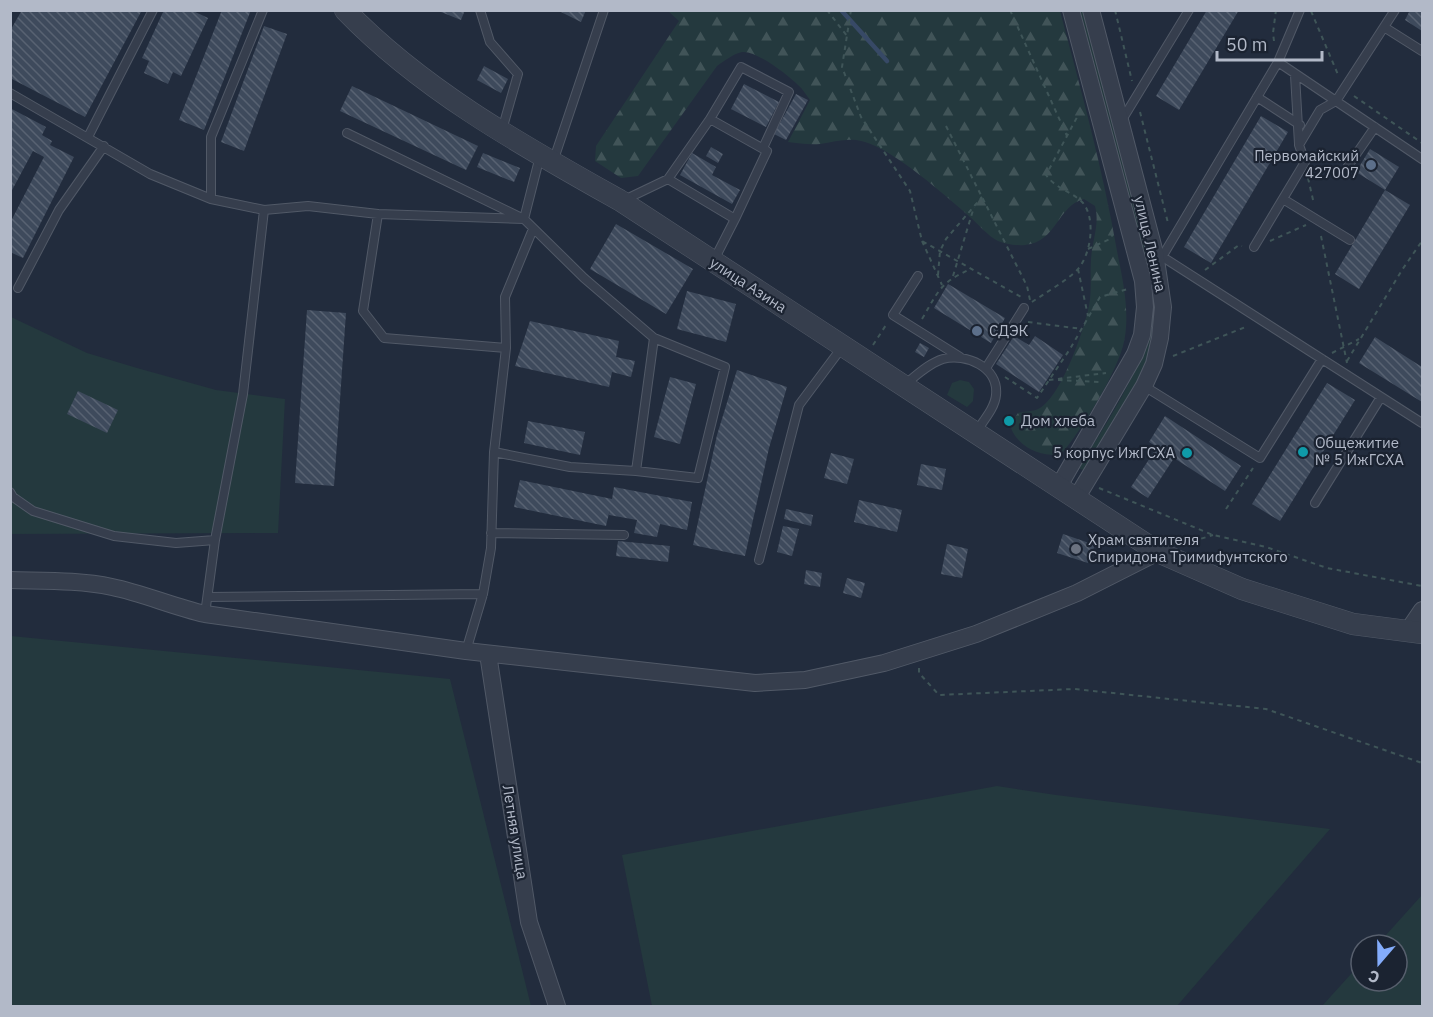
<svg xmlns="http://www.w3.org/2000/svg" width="1433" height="1017" viewBox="0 0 1433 1017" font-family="'IBM Plex Sans',sans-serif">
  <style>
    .green { fill: #24393e }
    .forest { fill: url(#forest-firs) }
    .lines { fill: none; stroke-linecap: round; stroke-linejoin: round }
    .stream { stroke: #374966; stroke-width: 4.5 }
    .building { fill: url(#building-back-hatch) }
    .service-casing { stroke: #515967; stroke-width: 10 }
    .minor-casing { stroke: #515967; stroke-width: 18 }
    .tertiary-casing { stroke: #515967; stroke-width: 22 }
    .path { stroke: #3f5558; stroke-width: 2; stroke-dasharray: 4.5 4.5; stroke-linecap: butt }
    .service { stroke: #363e4d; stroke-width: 8 }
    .minor { stroke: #363e4d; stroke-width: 16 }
    .tertiary { stroke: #363e4d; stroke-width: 21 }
    .service-dot { fill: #5c6f8a; stroke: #1b2331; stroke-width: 2 }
    .culture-dot { fill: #0f9aa8; stroke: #1b2331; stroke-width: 2 }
    .worship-dot { fill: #6b7280; stroke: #1b2331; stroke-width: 2 }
    .labels { text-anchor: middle; stroke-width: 4.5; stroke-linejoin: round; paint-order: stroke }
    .poi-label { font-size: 15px; fill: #b2b9c8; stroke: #1b2331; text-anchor: start }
    .street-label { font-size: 15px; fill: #b2b9c8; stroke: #1b2331 }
  </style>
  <defs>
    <pattern id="forest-firs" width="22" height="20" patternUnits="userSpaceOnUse" patternTransform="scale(1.5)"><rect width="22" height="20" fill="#24393e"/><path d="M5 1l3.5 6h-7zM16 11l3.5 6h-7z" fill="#415458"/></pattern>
    <pattern id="building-back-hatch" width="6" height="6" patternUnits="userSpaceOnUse" patternTransform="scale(1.5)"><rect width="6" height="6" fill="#3e4a5c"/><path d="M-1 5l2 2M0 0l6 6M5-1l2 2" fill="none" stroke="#586272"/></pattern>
  </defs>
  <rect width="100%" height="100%" fill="#222c3d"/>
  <path class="green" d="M1076,11H1085L1158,294L1151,359L1086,472L1079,468C1104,426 1134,384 1147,336Z
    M11,317L87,353L137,368L216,390L285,399L278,533L11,534Z
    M960,380L969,382L974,389L973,401L967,407L947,395L952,383Z
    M11,636L450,679L531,1006H11Z
    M997,786L1056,795L1330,829L1177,1006H652L622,855Z
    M1422,895V1006H1322L1361,963V981H1397V945H1377Z"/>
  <path class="forest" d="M668,11H1060C1081,90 1103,170 1117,251C1123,281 1131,315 1123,346C1114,377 1083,428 1062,453C1042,460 1014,445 1010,424L1018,413C1025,411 1034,412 1040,408C1062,395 1084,330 1089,306C1092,290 1090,275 1091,260C1092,241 1100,224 1095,206L1084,199C1057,206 1057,242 1025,245C1016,246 1005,244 998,241C988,236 978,224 970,217C946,196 894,150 865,142C849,137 835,142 820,144C809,145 798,143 788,142L810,100C806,95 803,89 798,85C788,75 756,50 742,52C733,54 724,61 717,66L638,176L621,178L595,161L596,146L679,21Z"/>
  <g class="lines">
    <path class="stream" d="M841,10L887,61"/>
  </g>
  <path class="building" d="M22,10H142L85,117L10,78V31Z
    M164,10H191L208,18L181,76L173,72L168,84L144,73L149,61L142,58Z
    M222,10H251L204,130L179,120Z
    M436,10H465L461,20Z
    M557,10H586L581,22Z
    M1207,10H1239L1179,110L1156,96Z
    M1410,10H1422V31L1405,20Z
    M264,26L287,34L244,151L221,142Z
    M484,66L508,79L501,93L477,80Z
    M744,84L779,102L766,127L731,109Z
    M352,86L478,146L466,170L340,111Z
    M796,94L808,100L786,140L774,134Z
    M10,108L46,127L42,135L52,141L50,145L74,157L23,258L10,252V223L44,157L33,151L10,194Z
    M1261,116L1288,132L1211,263L1184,247Z
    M711,147L723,154L718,163L706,156Z
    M1370,149L1399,167L1385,190L1356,172Z
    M483,153L520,168L514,182L477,167Z
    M692,153L716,167L712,175L740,190L732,204L680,175Z
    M1385,190L1410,205L1359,289L1335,274Z
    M616,224L693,269L666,314L590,269Z
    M948,284L1005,318L991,343L934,308Z
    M687,291L736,304L726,342L677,329Z
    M307,310L346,313L334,486L295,483Z
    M530,321L619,341L616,357L635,361L631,377L612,372L609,387L515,366Z
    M1014,336L1029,345L1035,336L1063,355L1039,392L996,364Z
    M1375,337L1422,367V402L1359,363Z
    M920,343L929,348L924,357L915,352Z
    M737,370L787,387L769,448L745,556L693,545L717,435Z
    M670,377L696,384L680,444L654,437Z
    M1327,383L1355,400L1280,521L1252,504Z
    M78,391L118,410L107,433L67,414Z
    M1008,414L1015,419L1010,427L1002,422Z
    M1165,416L1241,466L1225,491L1174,458L1148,498L1131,487L1157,447L1149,442Z
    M528,421L585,432L580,455L524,443Z
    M831,453L854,459L847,484L824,478Z
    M921,464L946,469L942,490L917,485Z
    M520,480L612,499L614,487L692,502L687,530L660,524L657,537L634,533L637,520L609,515L610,509L606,526L514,507Z
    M859,500L902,510L897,532L854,522Z
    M786,509L813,515L811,526L784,519Z
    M783,526L799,529L792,556L777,552Z
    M1063,534L1095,545L1088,563L1057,553Z
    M618,541L670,546L668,562L616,556Z
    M947,544L968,549L962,578L941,574Z
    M806,570L822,573L820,587L804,584Z
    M847,578L865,583L861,598L843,593Z"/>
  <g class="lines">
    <g class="service-casing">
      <path id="service" d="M480,10L490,42L518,74L502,130
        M1384,27L1422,51
        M1278,62L1300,10
        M1295,75L1299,144
        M10,93L150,174L211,199L264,210
        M1257,97L1300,125
        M710,119L741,67L789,92L763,148
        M1122,120L1189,10
        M347,133L524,219L584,278L654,338L725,367L698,478L636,471L570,467L494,452L491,548L483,594L466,651
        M88,137L153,10
        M553,162L604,10
        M1348,166L1375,127
        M668,179L710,119L767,151L735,219
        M211,199V137L263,10
        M1283,199L1350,240
        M622,201L668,179L735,219L713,262
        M378,214L363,311L384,338L506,348
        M1254,247L1305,162L1299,145L1320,110L1336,101L1395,10
        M1158,254L1422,423
        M1162,257L1278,62L1422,159
        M918,276L893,315L960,357
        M18,288L59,210L104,146
        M986,368L1024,308
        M904,385C916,376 929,363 943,359C966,353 999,367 996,395C995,408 983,421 976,432
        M1144,386L1260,458L1322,359
        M494,452L506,348L505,297L533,229
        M636,471L654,338
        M10,492L13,497L33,511L114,536L176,543L215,540
        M1315,503L1381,397
        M491,533L624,535
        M759,560L799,405L843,346
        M208,597L483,594
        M205,614L215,540L243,394L264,210L308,206L378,214L524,219L540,156"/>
    </g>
    <g class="minor-casing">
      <path id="minor" d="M1059,486L1135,354L1142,335L1145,307L1143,281L1071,10
        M1077,497L1144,386L1154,364L1160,338L1163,307L1155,253L1091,10
        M10,580C44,581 79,580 112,587C142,593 174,607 205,614L466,651L755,683L805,680L884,663L976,634L1077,593L1158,552
        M1407,632L1422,610
        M488,654L529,922L557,1006"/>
    </g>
    <g class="tertiary-casing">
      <path id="tertiary" d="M345,10C423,91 525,147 621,201L1158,552L1242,589L1353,624L1422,633"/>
    </g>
    <path class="path" d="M827,10L847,36
      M851,10L842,67L861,117L910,191L922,241L1021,297
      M1010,10L1067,136
      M1115,10L1132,81
      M1311,11L1339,77
      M1274,41L1273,33L1276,10
      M1354,96L1422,143
      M1140,112L1168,223
      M946,126L1027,286L1030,300
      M1308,178L1314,204
      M1321,236L1347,363
      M922,241L942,285
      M1270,241L1306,225
      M1088,249L1110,239L1113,234
      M1078,269L1088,316
      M1205,270L1239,245L1242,246
      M938,275L940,251L946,239L982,197
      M953,276L974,207
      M1032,302C1045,293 1068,280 1078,269C1091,254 1096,219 1083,203C1073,192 1056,189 1046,175L1082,108
      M922,319C938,292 940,282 971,269
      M1028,322L1082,329
      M873,345L886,325
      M1332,353L1359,339
      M1173,356L1248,326
      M1347,361L1402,270L1422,241
      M1005,377L1037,398L1070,349L1100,297L1128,289
      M1049,380L1106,373
      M1058,380L1100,382
      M1099,488L1213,535L1266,547L1327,568L1422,586
      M1226,509L1253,468
      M1184,544L1213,535
      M919,668V673L939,695L1074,689L1266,709L1422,763"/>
    <use href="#service" class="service"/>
    <use href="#minor" class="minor"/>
    <use href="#tertiary" class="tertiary"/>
  </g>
  <g class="service-dot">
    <circle cx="1371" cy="165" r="6"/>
    <circle cx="977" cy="331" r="6"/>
  </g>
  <g class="culture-dot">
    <circle cx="1009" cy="421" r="6"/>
    <circle cx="1303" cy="452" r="6"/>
    <circle cx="1187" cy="453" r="6"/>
  </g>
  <circle class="worship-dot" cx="1076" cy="549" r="6"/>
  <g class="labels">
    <g class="poi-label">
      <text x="1359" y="161" text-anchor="end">Первомайский<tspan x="1359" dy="17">427007</tspan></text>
      <text x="989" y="336">СДЭК</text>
      <text x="1021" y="426">Дом хлеба</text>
      <text x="1315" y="448">Общежитие<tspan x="1315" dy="17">№ 5 ИжГСХА</tspan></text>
      <text x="1175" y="458" text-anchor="end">5 корпус ИжГСХА</text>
      <text x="1088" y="545">Храм святителя<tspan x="1088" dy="17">Спиридона Тримифунтского</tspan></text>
    </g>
    <g class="street-label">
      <text transform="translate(1150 244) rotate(77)" y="5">улица Ленина</text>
      <text transform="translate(748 285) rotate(33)" y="5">улица Азина</text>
      <text transform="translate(515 832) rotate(81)" y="5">Летняя улица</text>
    </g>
  </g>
  <rect width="1433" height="1017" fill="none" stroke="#b2b9c8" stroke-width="24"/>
  <g transform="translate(1379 963) rotate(200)"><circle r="28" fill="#1b2331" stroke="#575f6d" stroke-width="1.5"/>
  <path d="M0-4.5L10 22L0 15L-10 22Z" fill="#84acfb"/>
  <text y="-9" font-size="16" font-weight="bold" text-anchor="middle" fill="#b2b9c8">С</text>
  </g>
  <path d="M1217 51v9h105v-9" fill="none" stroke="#b2b9c8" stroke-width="3"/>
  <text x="1226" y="51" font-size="18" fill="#b2b9c8" stroke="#1b2331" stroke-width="4.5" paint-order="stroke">50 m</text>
</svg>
